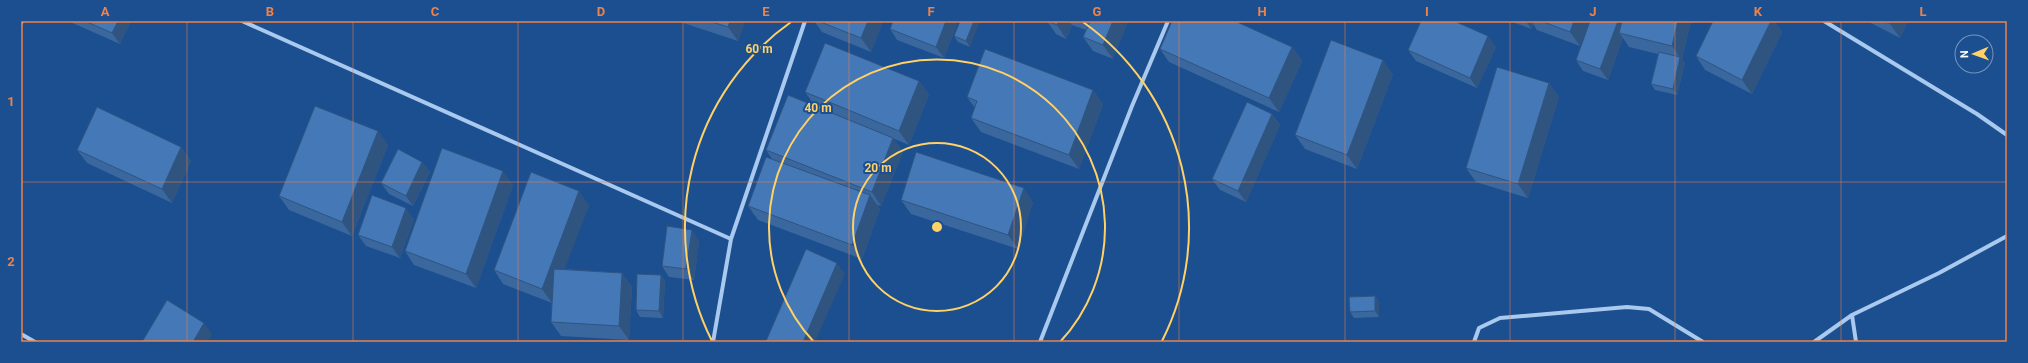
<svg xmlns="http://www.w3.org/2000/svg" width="2028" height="363" viewBox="0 0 2028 363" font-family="Roboto,sans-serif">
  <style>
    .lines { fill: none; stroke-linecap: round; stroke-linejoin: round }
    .street { stroke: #a9c9ee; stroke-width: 4 }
    .wall { fill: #3a679d }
    .shaded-wall { fill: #305480 }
    .building { fill: #4478b7; stroke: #305480 }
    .grid { fill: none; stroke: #ee8249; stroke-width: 1; stroke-opacity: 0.55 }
    .ring { fill: none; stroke: #ffd166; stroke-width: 2 }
    .centre { fill: #ffd166; stroke: #1b4f8f; stroke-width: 2 }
    .ring-label { font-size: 12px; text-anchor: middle; font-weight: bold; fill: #ffd166; stroke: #1b4f8f; stroke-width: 4; stroke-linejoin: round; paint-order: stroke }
    .neatline { fill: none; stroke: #ee8249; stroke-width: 1.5 }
    .grid-label { font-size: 13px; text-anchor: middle; font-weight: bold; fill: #ee8249 }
  </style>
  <rect width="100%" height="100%" fill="#1b4f8f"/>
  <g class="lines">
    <path class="street" d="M242,21L731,239
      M1824,21L1977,114L2007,135
      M21,23L22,21
      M1852,315L1856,342
      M21,334L35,342
      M713,342L731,239L805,21
      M1040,342L1132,106L1168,21
      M1474,342L1479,328L1500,318L1627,307L1649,309L1703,342
      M1814,342L1852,315L1939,273L2007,236"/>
  </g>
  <path class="wall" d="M68,21H131L120,44Z
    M677,21H745L738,41Z
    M814,21H883L871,52L822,32Z
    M958,21L944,58L897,40L890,29Z
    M960,21L970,47L958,42L954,36Z
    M1047,21H1128L1113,59L1093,51L1083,37L1086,30L1072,25L1066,39L1056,34Z
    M1510,21H1589L1580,46L1537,30L1533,24L1531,29Z
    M1590,21H1691L1682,59L1685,63L1677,95L1655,90L1651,84L1658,54L1629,47L1623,38L1608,80L1583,71L1576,60Z
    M1713,21H1774L1782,32L1752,94L1705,70L1696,56Z
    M1867,21H1908L1900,38Z
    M1292,47L1302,61L1279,112L1169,62L1160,49Z
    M1496,47L1477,88L1416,61L1408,50Z
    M1393,74L1357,169L1305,149L1295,135Z
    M919,81L929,95L909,145L815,106L805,92Z
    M1549,83L1559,97L1528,198L1476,182L1466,168Z
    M1093,90L1103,104L1079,169L981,132L971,118L975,108L967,97Z
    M1272,114L1280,125L1246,202L1220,190L1212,179Z
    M378,131L388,145L352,236L289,210L279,196Z
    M893,138L903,152L881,206L877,205L880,209L862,259L758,220L748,206L772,159L766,150Z
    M181,147L191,161L172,203L87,163L77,150Z
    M422,162L430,172L413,206L389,194L381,183Z
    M513,185L476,288L414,265L405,251Z
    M901,200L1033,202L1018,249L911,214Z
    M589,205L564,269L622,273L632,287L629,340L561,336L551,322L552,302V303L503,284L494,270Z
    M414,219L400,258L366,246L358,235Z
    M699,241L694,280L669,277L662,266Z
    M661,275L665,281L663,318L640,317L636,310Z
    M1375,296L1379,302V317L1354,318L1350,312Z"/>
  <path class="shaded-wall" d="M118,21H131L120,44L112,33Z
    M730,21H745L738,41L728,27Z
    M868,21H883L871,52L861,38Z
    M946,21H958L944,58L936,47Z
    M974,21H980L970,47L966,41Z
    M1058,21H1069L1072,25L1066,39L1057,25Z
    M1113,21H1128L1113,59L1103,45Z
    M1526,21H1531L1533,24L1531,29Z
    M1574,21H1589L1580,46L1570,32Z
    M1618,21H1629L1619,33L1623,38L1608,80L1600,69Z
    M1678,21H1691L1682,59L1685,63L1677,95L1673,89L1680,58L1672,46Z
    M1771,21H1774L1782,32L1752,94L1742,80Z
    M1891,21H1908L1900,38L1890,24Z
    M1488,36L1496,47L1477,88L1470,78Z
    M1292,47L1302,61L1279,112L1269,98Z
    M1383,60L1393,74L1357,169L1347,155Z
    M919,81L929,95L909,145L899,131Z
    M1549,83L1559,97L1528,198L1518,184Z
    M1093,90L1103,104L1079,169L1069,155Z
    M1272,114L1280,125L1246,202L1238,191Z
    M378,131L388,145L352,236L342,222Z
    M893,138L903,152L881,206L872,192Z
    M181,147L191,161L172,203L162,189Z
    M422,162L430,172L413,206L406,196Z
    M503,171L513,185L476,288L466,274Z
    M1024,188L1033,202L1018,249L1008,235Z
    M579,191L589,205L552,303L542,289Z
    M870,195L880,209L862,259L852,245Z
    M406,208L414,219L400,258L392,247Z
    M692,230L699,241L694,280L686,269Z
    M837,263L845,274L815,342H803Z
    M622,273L632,287L629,340L619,326Z
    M661,275L665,281L663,318L659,311Z
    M1375,296L1379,302V317L1375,311Z
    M204,323L212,334L207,342H193Z"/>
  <path class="building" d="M85,21H118L112,33Z
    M709,21H730L728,27Z
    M818,21H868L861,38Z
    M893,21H946L936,47L890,29Z
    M960,21H974L966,41L954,36Z
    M1048,21H1058L1057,25Z
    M1088,21H1113L1103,45L1083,37L1090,22Z
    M1172,21H1235L1292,47L1269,98L1160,49Z
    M1421,21H1454L1488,36L1470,78L1408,50Z
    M1541,21H1574L1570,32Z
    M1590,21H1618L1600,69L1576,60Z
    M1622,21H1678L1672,46L1619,33Z
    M1713,21H1771L1742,80L1696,56Z
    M1884,21H1891L1890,24Z
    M1331,40L1383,60L1347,155L1295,135Z
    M825,43L919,81L899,131L805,92Z
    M985,49L1093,90L1069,155L971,118L977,101L967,97Z
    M1659,52L1680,57L1673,89L1651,84Z
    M1497,67L1549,83L1518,184L1466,168Z
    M788,95L893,138L872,192L766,150Z
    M1247,102L1272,114L1238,191L1212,179Z
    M315,106L378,131L342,222L279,196Z
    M97,107L181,147L162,189L77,150Z
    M442,148L503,171L466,274L405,251Z
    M398,149L422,162L406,196L381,183Z
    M916,152L1024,188L1008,235L901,200Z
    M766,157L870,195L852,245L748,206Z
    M531,172L579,191L542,289L494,270Z
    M372,195L406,208L392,247L358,235Z
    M667,226L692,230L686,269L662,266Z
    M806,249L837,263L803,342H767L766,341Z
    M554,269L622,273L619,326L551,322Z
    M637,274L661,275L659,311L636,310Z
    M1375,296V311L1350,312L1349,297Z
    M167,300L204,323L193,342H142Z"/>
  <path class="grid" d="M187,21V342M353,21V342M518,21V342M683,21V342M849,21V342M1014,21V342M1179,21V342M1345,21V342M1510,21V342M1675,21V342M1841,21V342M21,182H2007"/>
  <g class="ring">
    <circle cx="937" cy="227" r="84"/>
    <path d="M814 342A168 168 0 1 1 1060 342"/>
    <path d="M712 341A252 252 0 0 1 791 22M1083 22A252 252 0 0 1 1162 341"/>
  </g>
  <circle cx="937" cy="227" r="6" class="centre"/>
  <g class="ring-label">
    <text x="759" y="53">60 m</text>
    <text x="818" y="112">40 m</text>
    <text x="878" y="172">20 m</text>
  </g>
  <rect width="2028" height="363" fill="none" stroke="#1b4f8f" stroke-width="44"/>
  <g transform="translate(1974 54) rotate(268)"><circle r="19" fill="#1b4f8f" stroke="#7695bc"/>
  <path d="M0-3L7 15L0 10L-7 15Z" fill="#ffd166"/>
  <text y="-6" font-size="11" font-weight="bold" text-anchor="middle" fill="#ffffff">N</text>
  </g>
  <rect x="22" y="22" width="1984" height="319" class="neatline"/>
  <g class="grid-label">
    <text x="105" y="16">A</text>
    <text x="270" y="16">B</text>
    <text x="435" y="16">C</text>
    <text x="601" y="16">D</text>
    <text x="766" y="16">E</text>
    <text x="931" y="16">F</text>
    <text x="1097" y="16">G</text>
    <text x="1262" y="16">H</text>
    <text x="1427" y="16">I</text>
    <text x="1593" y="16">J</text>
    <text x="1758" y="16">K</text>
    <text x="1923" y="16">L</text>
    <text x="11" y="106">1</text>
    <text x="11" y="266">2</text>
  </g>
</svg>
